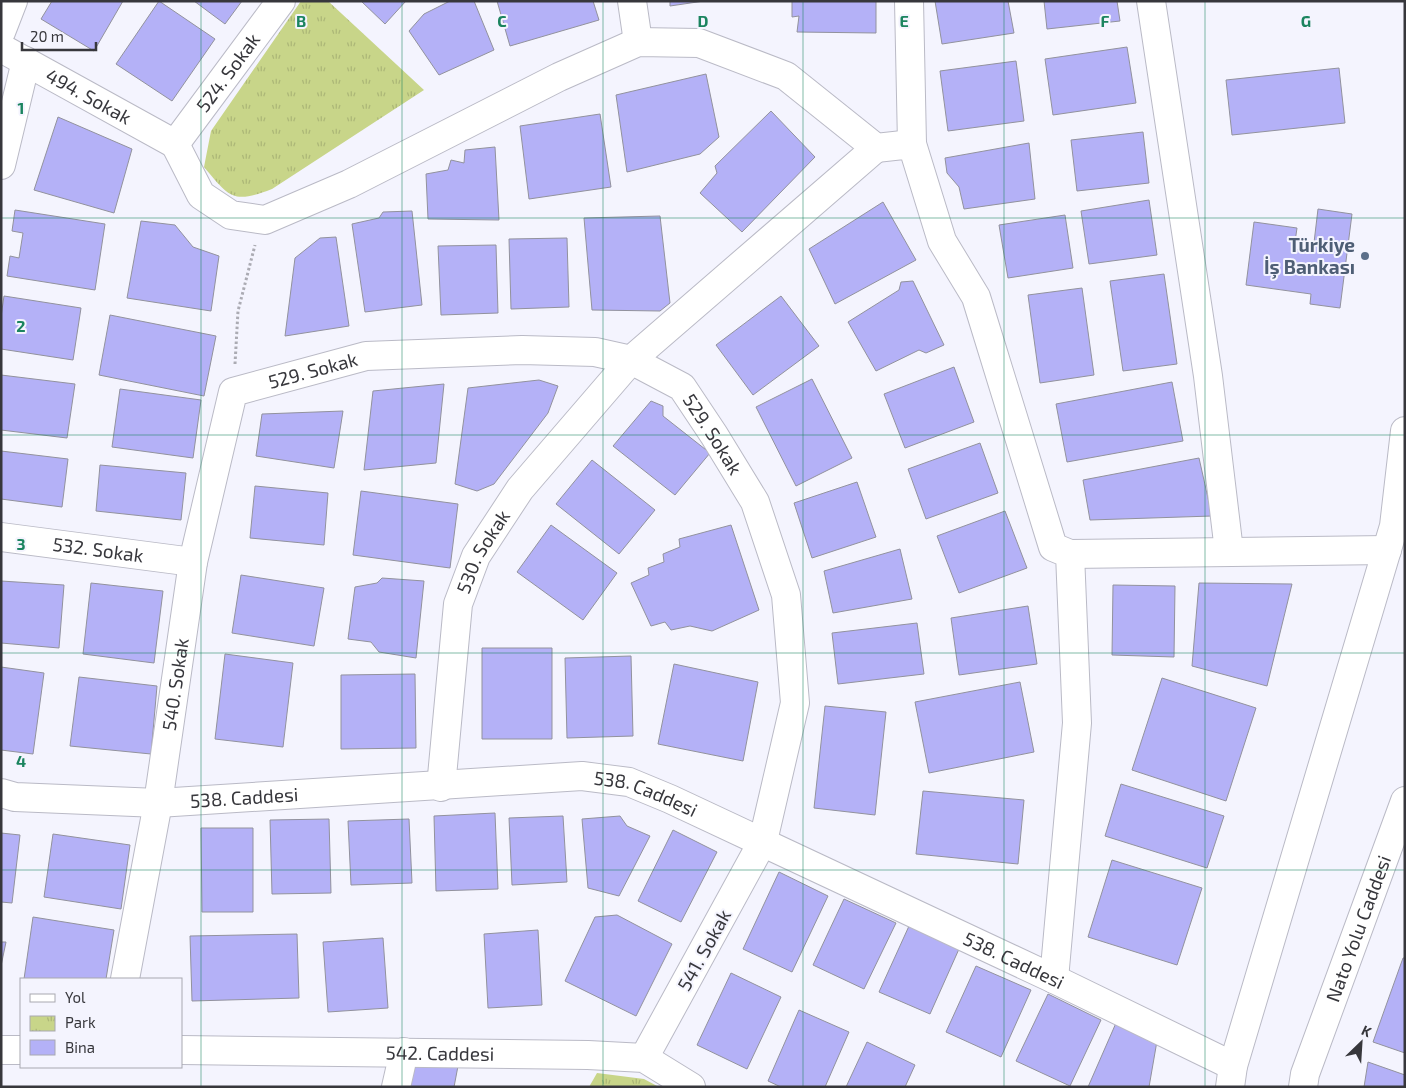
<svg xmlns="http://www.w3.org/2000/svg" width="1406" height="1088" viewBox="0 0 1406 1088" font-family="'Exo 2',sans-serif">
  <style>
    .park { fill: url(#park-tufts) }
    .building { fill: #b4b1f7; stroke: #92929d }
    .lines { fill: none; stroke-linecap: round; stroke-linejoin: round }
    .minor-casing { stroke: #babac6; stroke-width: 30 }
    .secondary-casing { stroke: #babac6; stroke-width: 30 }
    .path { stroke: #ababb3; stroke-width: 3; stroke-dasharray: 2.5 2.5; stroke-linecap: butt }
    .minor { stroke: #fff; stroke-width: 28 }
    .secondary { stroke: #fff; stroke-width: 28 }
    .grid { fill: none; stroke: #1b845f; stroke-width: 1; stroke-opacity: 0.55 }
    .service-dot { fill: #5c6f8a; stroke: #f4f4fe; stroke-width: 2 }
    .labels { text-anchor: middle; stroke-width: 4; stroke-linejoin: round; paint-order: stroke }
    .street-label { font-size: 19px; fill: #37373c; stroke: #f4f4fe }
    .service-label { font-size: 19px; font-weight: bold; fill: #4e5e75; stroke: #f4f4fe; text-anchor: end }
    .grid-label { font-size: 16px; text-anchor: middle; font-weight: bold; fill: #1b845f; stroke: #f4f4fe; stroke-width: 4; stroke-linejoin: round; paint-order: stroke }
  </style>
  <defs>
    <pattern id="park-tufts" width="24" height="20" patternUnits="userSpaceOnUse" patternTransform="scale(1.25)"><rect width="24" height="20" fill="#c8d589"/><path d="M3 7l-1-3M5 7V3M7 7l1-3M15 17l-1-3M17 17v-4M19 17l1-3" fill="none" stroke="#acb777"/></pattern>
  </defs>
  <rect width="100%" height="100%" fill="#f4f4fe"/>
  <path class="park" d="M301,1H328L424,90L272,189C233,204 230,198 204,167L211,131Z
    M597,1073L644,1079L659,1087H589Z"/>
  <path class="building" d="M52,1H123L94,51L41,19Z
    M159,1L215,39L172,101L116,64Z
    M194,1H242L225,24Z
    M361,1H406L385,24Z
    M450,1H474L494,50L439,75L409,31L424,14Z
    M497,1H593L599,20L510,46Z
    M670,1H704L670,6Z
    M792,1H876V33L797,32L799,16L792,17Z
    M935,1H1008L1014,33L942,44Z
    M1044,1H1117L1120,21L1047,29Z
    M1127,47L1136,103L1053,115L1045,59Z
    M1016,61L1024,121L948,131L940,71Z
    M1339,68L1345,123L1232,135L1226,80Z
    M706,74L719,137L700,154L627,172L616,95Z
    M771,111L815,157L742,232L700,193L717,173L715,166Z
    M600,114L611,187L529,199L520,126Z
    M58,117L132,149L114,213L34,190Z
    M1143,132L1149,183L1077,191L1071,140Z
    M1029,143L1035,199L964,209L959,187L947,173L945,158Z
    M495,147L499,220L428,219L426,174L448,170L451,160L464,163L465,150Z
    M1149,200L1157,255L1089,264L1081,211Z
    M883,202L916,260L835,304L809,249Z
    M1318,209L1352,214L1340,308L1310,304L1311,294L1246,285L1254,222L1297,228L1294,249L1313,251Z
    M15,210L105,224L95,290L7,276L10,256L19,258L23,233L12,231Z
    M412,211L422,305L365,312L352,224L379,218L383,212Z
    M1065,215L1073,268L1008,278L999,225Z
    M660,216L670,303L660,311L592,310L584,218Z
    M141,221L175,225L193,247L219,256L211,311L127,298Z
    M336,237L349,326L285,336L295,258L320,238Z
    M567,238L569,307L511,309L509,239Z
    M496,245L498,313L441,315L438,246Z
    M1164,274L1177,364L1123,371L1110,281Z
    M913,281L944,345L926,353L919,350L876,371L848,322L899,290L901,282Z
    M1082,288L1094,375L1040,383L1028,295Z
    M4,296L81,308L73,360L1,349V317Z
    M781,296L819,346L753,395L716,345Z
    M110,315L216,336L204,396L99,375Z
    M954,367L974,422L905,448L884,394Z
    M1,375L75,384L67,438L1,430Z
    M812,379L852,458L796,486L756,407Z
    M539,380L558,386L548,413L494,484L477,491L455,484L468,388Z
    M1172,382L1183,441L1067,462L1056,404Z
    M444,384L436,463L364,470L373,391Z
    M120,389L201,400L193,458L112,447Z
    M651,401L663,406V416L710,453L675,495L613,446Z
    M343,411L334,468L256,456L262,414Z
    M980,443L998,493L926,519L908,469Z
    M1,451L68,459L62,507L1,499Z
    M1199,458L1212,516L1090,520L1083,480Z
    M592,460L655,510L619,554L556,504Z
    M100,465L186,473L181,520L96,511Z
    M857,482L876,537L812,558L794,503Z
    M255,486L328,493L324,545L250,538Z
    M361,491L458,504L450,568L353,555Z
    M1005,511L1027,568L959,593L937,536Z
    M551,525L617,573L583,620L517,572Z
    M731,525L759,610L712,631L690,626L671,630L665,622L651,626L631,583L649,575L648,568L664,562L663,554L680,547L679,539Z
    M900,549L912,599L833,613L824,571Z
    M241,575L324,588L314,646L232,633Z
    M382,578L424,581L416,658L379,652L371,642L348,639L355,587L377,583Z
    M1,581L64,585L59,648L1,643Z
    M91,583L163,591L154,663L83,654Z
    M1199,583L1292,584L1267,686L1192,666Z
    M1113,585L1175,586L1174,657L1112,655Z
    M1028,606L1037,664L959,675L951,618Z
    M917,623L924,674L838,684L832,633Z
    M482,648H552V739H482Z
    M225,654L293,663L283,747L215,739Z
    M631,656L633,736L567,738L565,658Z
    M674,664L758,682L743,761L658,744Z
    M1,667L44,673L33,754L1,750Z
    M415,674L416,748L341,749V675Z
    M79,677L157,686L151,754L70,746Z
    M1162,678L1256,708L1226,801L1132,770Z
    M1020,682L1034,752L929,773L915,702Z
    M825,706L886,712L875,815L814,808Z
    M1121,784L1224,816L1207,868L1105,836Z
    M923,791L1024,800L1018,864L916,854Z
    M495,813L498,889L436,891L434,816Z
    M563,816L567,882L512,885L509,818Z
    M620,816L627,826L650,836L619,896L588,888L582,819Z
    M329,819L331,893L272,894L270,820Z
    M409,819L412,883L351,885L348,821Z
    M201,828H253V912H202Z
    M673,830L717,852L681,922L638,901Z
    M1,833L20,835L12,903L1,902Z
    M53,834L130,845L121,909L44,897Z
    M1112,860L1202,888L1177,965L1088,937Z
    M779,872L828,896L792,972L743,949Z
    M844,899L896,923L864,989L813,965Z
    M617,915L672,944L636,1016L565,981L595,917Z
    M33,917L114,930L106,979H24Z
    M909,926L959,949L930,1014L879,992Z
    M538,930L542,1005L488,1008L484,934Z
    M297,934L299,998L192,1001L190,936Z
    M383,938L388,1008L328,1012L323,942Z
    M1,942H6L1,966Z
    M1403,958H1405V1053L1373,1042Z
    M976,966L1031,990L1001,1057L946,1032Z
    M731,973L781,997L747,1069L697,1045Z
    M1048,994L1101,1020L1070,1086L1016,1061Z
    M799,1010L849,1032L825,1087H781L768,1081Z
    M1116,1023L1157,1041L1149,1087H1088Z
    M867,1042L915,1065L905,1087H846Z
    M414,1058L458,1066L454,1087H409Z
    M1368,1062L1405,1075V1087H1364Z"/>
  <g class="lines">
    <g class="minor-casing">
      <g id="minor">
        <path d="M632,1L638,42"/>
        <path d="M909,1L912,144"/>
        <path d="M1151,1L1208,376L1229,551"/>
        <path d="M1,32L13,1"/>
        <path id="s1" d="M1,48L175,144"/>
        <path d="M175,144L201,195L231,215L265,220L349,184L559,77L638,42L699,43L786,76L876,148L912,144L942,241L976,297L1053,547L1070,554L1077,723L1054,979"/>
        <path id="s2" d="M175,144L281,1"/>
        <path d="M1,165L26,61"/>
        <path id="s3" d="M1,537L193,562"/>
        <path d="M1070,554L1387,550"/>
        <path id="s4" d="M441,787L458,604L476,556L520,489L631,360L876,148"/>
        <path id="s5" d="M1,793L15,797L158,803L582,776L629,782L670,799L1054,979L1233,1066"/>
        <path id="s6" d="M125,979L158,803L193,562L233,392L366,356L522,350L595,352L631,360L682,387L714,435L755,502L786,595L795,703L763,841L644,1058"/>
        <path d="M1,1050H21"/>
        <path id="s7" d="M181,1050L588,1055L644,1058L691,1087"/>
        <path d="M396,1087L404,1052"/>
      </g>
    </g>
    <g class="secondary-casing">
      <g id="secondary">
        <path d="M1230,1087L1233,1066L1394,526L1405,431"/>
        <path id="s8" d="M1303,1087L1305,1074L1405,801"/>
      </g>
    </g>
    <path class="path" d="M235,364L238,311L255,245"/>
    <use href="#minor" class="minor"/>
    <use href="#secondary" class="secondary"/>
  </g>
  <path class="grid" d="M201,1V1087M402,1V1087M603,1V1087M803,1V1087M1004,1V1087M1205,1V1087M1,218H1405M1,435H1405M1,653H1405M1,870H1405"/>
  <circle class="service-dot" cx="1365" cy="256" r="5"/>
  <g class="labels">
    <g class="street-label">
      <text dy="7" stroke="none"><textPath href="#s2" startOffset="89">524. Sokak</textPath></text>
      <text dy="7" stroke="none"><textPath href="#s1" startOffset="100">494. Sokak</textPath></text>
      <text dy="7" stroke="none"><textPath href="#s6" startOffset="680">529. Sokak</textPath></text>
      <text dy="7" stroke="none"><textPath href="#s6" startOffset="1115">529. Sokak</textPath></text>
      <text dy="7" stroke="none"><textPath href="#s3" startOffset="98">532. Sokak</textPath></text>
      <text dy="7" stroke="none"><textPath href="#s4" startOffset="242">530. Sokak</textPath></text>
      <text dy="7" stroke="none"><textPath href="#s6" startOffset="299">540. Sokak</textPath></text>
      <text dy="7" stroke="none"><textPath href="#s5" startOffset="649">538. Caddesi</textPath></text>
      <text dy="7" stroke="none"><textPath href="#s5" startOffset="244">538. Caddesi</textPath></text>
      <text dy="7" stroke="none"><textPath href="#s8" startOffset="168">Nato Yolu Caddesi</textPath></text>
      <text transform="translate(704 950) rotate(-61)" y="7">541. Sokak</text>
      <text dy="7" stroke="none"><textPath href="#s5" startOffset="1054">538. Caddesi</textPath></text>
      <text dy="7" stroke="none"><textPath href="#s7" startOffset="259">542. Caddesi</textPath></text>
    </g>
    <g class="service-label">
      <text x="1355" y="252">Türkiye<tspan x="1355" dy="22">İş Bankası</tspan></text>
    </g>
  </g>
  <g class="grid-label">
    <text x="301" y="27">B</text>
    <text x="502" y="27">C</text>
    <text x="703" y="27">D</text>
    <text x="904" y="27">E</text>
    <text x="1105" y="27">F</text>
    <text x="1306" y="27">G</text>
    <text x="21" y="114">1</text>
    <text x="21" y="332">2</text>
    <text x="21" y="550">3</text>
    <text x="21" y="767">4</text>
  </g>
  <rect width="1406" height="1088" fill="none" stroke="#37373c" stroke-width="5"/>
  <rect x="20" y="978" width="162" height="90" fill="#f4f4fe" stroke="#a8a8b0"/>
  <rect x="30" y="994" width="25" height="8" fill="#ffffff" stroke="#a8a8b0"/>
  <text x="65" y="1003" font-size="15" fill="#37373c">Yol</text>
  <rect x="30" y="1016" width="25" height="15" fill="url(#park-tufts)" stroke="#a8a8b0"/>
  <text x="65" y="1028" font-size="15" fill="#37373c">Park</text>
  <rect x="30" y="1040" width="25" height="15" fill="#b4b1f7" stroke="#a8a8b0"/>
  <text x="65" y="1053" font-size="15" fill="#37373c">Bina</text>
  <g transform="translate(1361 1043) rotate(25)" stroke="#f4f4fe" stroke-width="4" paint-order="stroke">
  <path d="M0-4L9 19L0 12L-9 19Z" fill="#37373c"/>
  <text y="-8" font-size="14" font-weight="bold" text-anchor="middle" fill="#37373c">K</text>
  </g>
  <path d="M22 42v8h74v-8" fill="none" stroke="#37373c" stroke-width="2.5"/>
  <text x="30" y="42" font-size="15" fill="#37373c" stroke="#f4f4fe" stroke-width="4" paint-order="stroke">20 m</text>
</svg>
